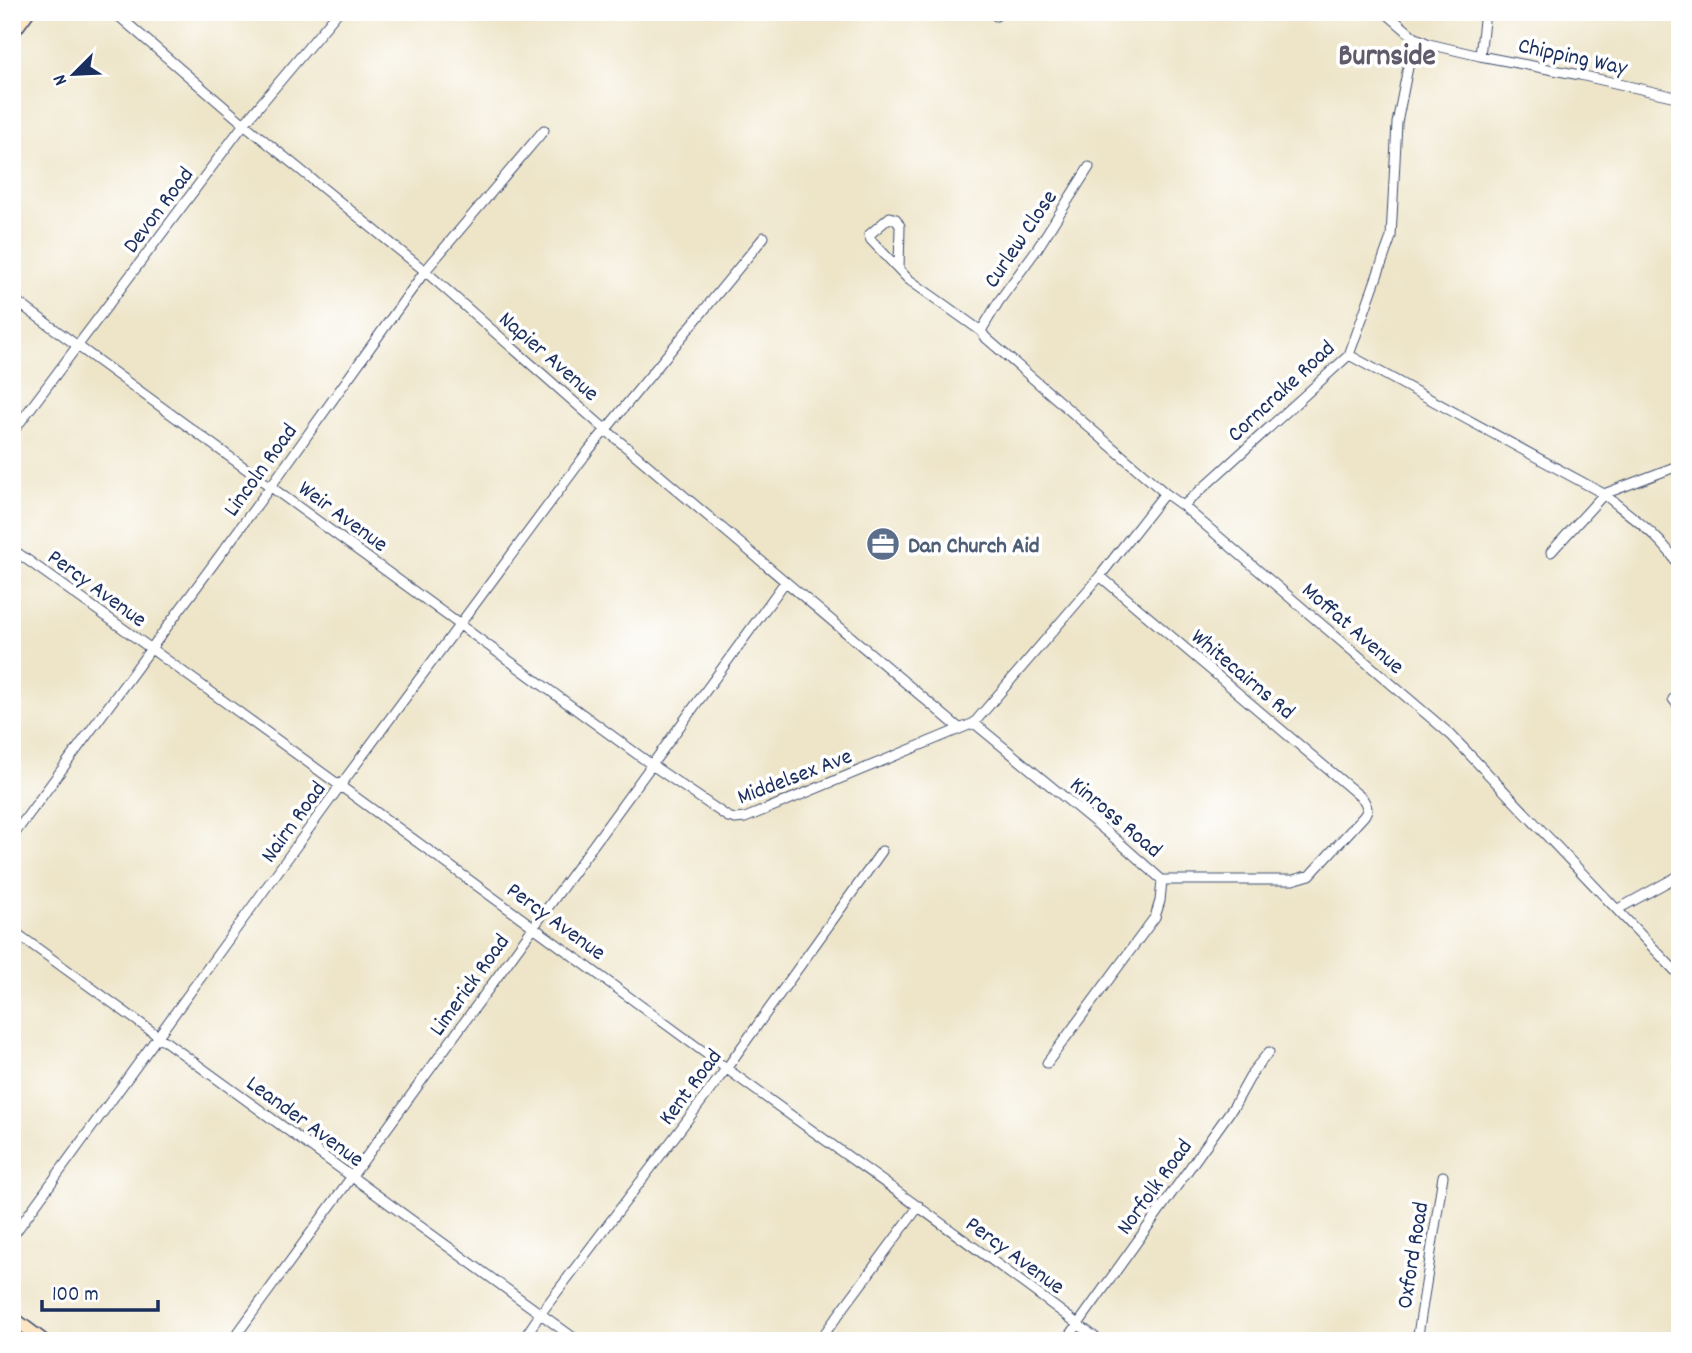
<svg xmlns="http://www.w3.org/2000/svg" width="1692" height="1353" viewBox="0 0 1692 1353" font-family="Dekko,sans-serif">
  <style>
    .lines { fill: none; stroke-linecap: round; stroke-linejoin: round }
    .minor-casing { stroke: #3b4a6e; stroke-width: 11 }
    .secondary-casing { stroke: #3b4a6e; stroke-width: 15 }
    .minor { stroke: #fff; stroke-width: 9 }
    .secondary { stroke: #fce6c4; stroke-width: 12 }
    .labels { text-anchor: middle; stroke-width: 7; stroke-linejoin: round; paint-order: stroke }
    .street-label { font-size: 23px; fill: #1b2f5e; stroke: #fff }
    .service-label { font-size: 23px; font-weight: bold; fill: #4e5e75; stroke: #fff; text-anchor: start }
    .district-label { font-size: 30px; font-weight: bold; fill: #605b6a; stroke: #fff }
  </style>
  <rect width="100%" height="100%" fill="#fff"/>
  <filter id="ink" filterUnits="userSpaceOnUse"><feTurbulence type="fractalNoise" baseFrequency=".0143" numOctaves="2"/><feDisplacementMap in="SourceGraphic" scale="14" xChannelSelector="R" yChannelSelector="G"/><feConvolveMatrix kernelMatrix="1 2 1 2 8 2 1 2 1" color-interpolation-filters="sRGB"/></filter>
  <filter id="wash" filterUnits="userSpaceOnUse"><feTurbulence type="fractalNoise" baseFrequency=".00686" numOctaves="4" result="noise"/><feDisplacementMap in="SourceGraphic" scale="28" xChannelSelector="R" yChannelSelector="G"/><feGaussianBlur stdDeviation="1.57" result="paint"/><feColorMatrix in="noise" values="0 0 0 0 0 0 0 0 0 0 0 0 0 0 0 0 0 1.4 0 .05"/><feComposite in="paint" operator="in"/></filter>
  <g filter="url(#wash)">
    <rect width="100%" height="100%" fill="#eee5c9"/>
  </g>
  <g filter="url(#ink)">
    <g class="lines">
      <g class="minor-casing">
        <path id="minor" d="M114,12L244,124L425,271L606,430L959,728
          M994,12L996,16
          M1385,12L1414,37L1429,44L1480,56L1580,75L1680,98
          M1480,56L1485,12
          M899,269L900,226L896,219L890,217L869,235L871,240L908,279L981,331L986,338L1165,493L1183,506L1451,735L1680,976
          M12,298L652,765L728,817L735,819L745,818L974,723L1100,576L1165,493
          M981,331L999,301L1037,249L1089,167
          M1349,355L1604,494L1680,465
          M12,433L244,124L338,12
          M1183,506L1349,355L1391,237L1397,123L1414,37
          M12,549C251,719 487,893 723,1066C848,1158 977,1246 1100,1341
          M1551,552L1604,494C1629,515 1665,539 1680,568
          M1100,576L1363,799C1367,806 1369,809 1364,816L1310,875L1293,880H1162
          M1673,699L1680,708
          M974,723L1119,842L1162,880L1160,901L1155,917L1047,1063
          M12,837L271,486L425,271L544,130
          M1618,909L1680,875
          M12,930L578,1341
          M12,1237L340,786L589,450L764,237
          M232,1341L785,582
          M522,1341L541,1313L726,1069L882,851
          M819,1341L919,1206
          M1066,1341L1234,1106L1254,1070L1269,1052
          M1417,1341L1443,1176"/>
      </g>
      <g class="secondary-casing">
        <path id="secondary" d="M12,34L28,12
          M12,1317L44,1341"/>
      </g>
      <use href="#minor" class="minor"/>
      <use href="#secondary" class="secondary"/>
    </g>
  </g>
  <defs>
    <g id="office-disc" transform="scale(1.75)"><circle r="9.5" fill="#5c6f8a" stroke="#fff"/><path d="M-6-3h4V-5.5h4V-3h4V5H-6ZM-1-4.5V-3h2v-1.5ZM-6 0V1H6V0Z" fill="#fff"/></g>
  </defs>
  <g fill-rule="evenodd">
    <use href="#office-disc" x="883" y="544"/>
  </g>
  <g class="labels">
    <g class="street-label">
      <text transform="translate(1573 55) rotate(12)" y="8">Chipping Way</text>
      <text transform="translate(157 209) rotate(-53)" y="8">Devon Road</text>
      <text transform="translate(1019 238) rotate(-56)" y="8">Curlew Close</text>
      <text transform="translate(550 355) rotate(41)" y="8">Napier Avenue</text>
      <text transform="translate(1280 390) rotate(-43)" y="8">Corncrake Road</text>
      <text transform="translate(259 469) rotate(-54)" y="8">Lincoln Road</text>
      <text transform="translate(344 515) rotate(36)" y="8">Weir Avenue</text>
      <text transform="translate(98 587) rotate(36)" y="8">Percy Avenue</text>
      <text transform="translate(1354 627) rotate(41)" y="8">Moffat Avenue</text>
      <text transform="translate(1244 673) rotate(40)" y="8">Whitecairns Rd</text>
      <text transform="translate(794 775) rotate(-21)" y="8">Middelsex Ave</text>
      <text transform="translate(1117 816) rotate(40)" y="8">Kinross Road</text>
      <text transform="translate(292 821) rotate(-54)" y="8">Nairn Road</text>
      <text transform="translate(557 920) rotate(36)" y="8">Percy Avenue</text>
      <text transform="translate(468 984) rotate(-54)" y="8">Limerick Road</text>
      <text transform="translate(689 1086) rotate(-53)" y="8">Kent Road</text>
      <text transform="translate(306 1120) rotate(36)" y="8">Leander Avenue</text>
      <text transform="translate(1153 1186) rotate(-54)" y="8">Norfolk Road</text>
      <text transform="translate(1016 1254) rotate(36)" y="8">Percy Avenue</text>
      <text transform="translate(1411 1255) rotate(-81)" y="8">Oxford Road</text>
    </g>
    <g class="service-label">
      <text x="908" y="552">Dan Church Aid</text>
    </g>
    <g class="district-label">
      <text x="1387" y="64">Burnside</text>
    </g>
  </g>
  <rect width="1692" height="1353" fill="none" stroke="#fff" stroke-width="42"/>
  <g transform="translate(74 74) rotate(246)" stroke="#ffffff" stroke-width="5" paint-order="stroke">
  <path d="M0-5L12 26L0 18L-12 26Z" fill="#1b2f5e"/>
  <text y="-10" font-size="19" font-weight="bold" text-anchor="middle" fill="#1b2f5e">N</text>
  </g>
  <path d="M42 1300v10h116v-10" fill="none" stroke="#1b2f5e" stroke-width="3.5"/>
  <text x="52" y="1300" font-size="21" fill="#1b2f5e" stroke="#ffffff" stroke-width="5" paint-order="stroke">100 m</text>
</svg>
